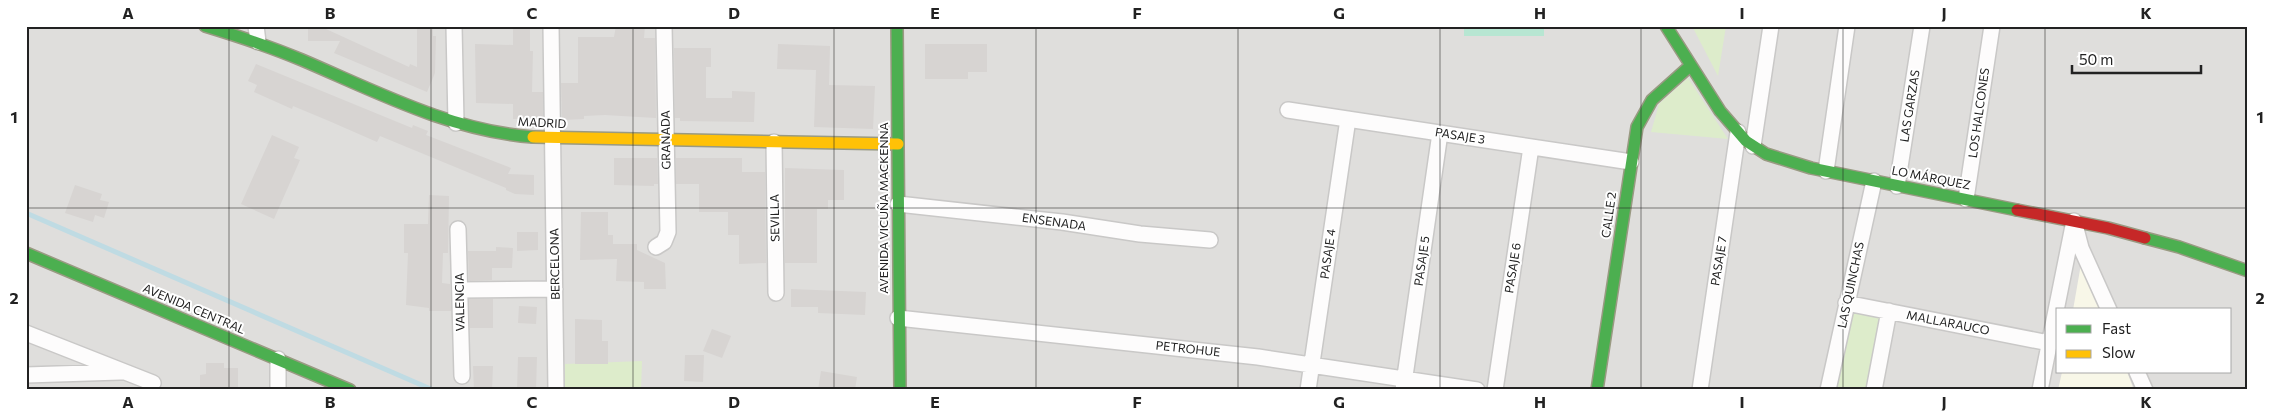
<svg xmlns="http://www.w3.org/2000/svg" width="2274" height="416" viewBox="0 0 2274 416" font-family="Commissioner,sans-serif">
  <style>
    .residential { fill: #dfdedc; fill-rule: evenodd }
    .education { fill: #f8f7e8 }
    .grass { fill: #ddeccb }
    .pitch { fill: #b7e6d2 }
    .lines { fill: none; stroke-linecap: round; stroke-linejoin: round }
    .stream { stroke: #bfdbe3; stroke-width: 5 }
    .building { fill: #d7d4d2 }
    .street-casing { stroke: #c9c8c7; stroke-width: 18 }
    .fast-casing { stroke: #999a82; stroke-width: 14 }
    .slow-casing { stroke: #999a82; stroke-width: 14 }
    .jam-casing { stroke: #999a82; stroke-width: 14 }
    .street { stroke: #fdfcfc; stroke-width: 15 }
    .fast { stroke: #4caf50; stroke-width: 11 }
    .slow { stroke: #ffc107; stroke-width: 11 }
    .jam { stroke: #c62828; stroke-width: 11 }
    .grid { fill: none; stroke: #222; stroke-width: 1; stroke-opacity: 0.55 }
    .labels { text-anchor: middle; stroke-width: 4; stroke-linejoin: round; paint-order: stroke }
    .street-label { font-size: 12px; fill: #222; stroke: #fff }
    .neatline { fill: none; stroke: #222; stroke-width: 2 }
    .grid-label { font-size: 16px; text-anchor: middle; font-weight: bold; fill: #222 }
  </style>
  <rect width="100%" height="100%" fill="#f0eeeb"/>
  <path class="residential" d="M26,26H2248V390H26ZM2058,310H2230V372H2058Z"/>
  <path class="education" d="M2081,264L2101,310H2073Z
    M2062,372H2127L2134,390H2058Z"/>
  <path class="grass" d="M1692,26H1726L1718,76Z
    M1688,78L1728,139L1651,132L1659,104Z
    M1851,309L1883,316L1868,390H1835Z
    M642,361L641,390H565V364Z"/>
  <path class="pitch" d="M1464,26H1544V36H1464Z"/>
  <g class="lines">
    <path class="stream" d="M26,213L433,390"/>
  </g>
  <path class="building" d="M308,26H326V29L409,67L410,64L417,67V26H433V36H436L435,73L427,92L334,53L340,41H308Z
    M513,26H530V51H533L532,92H543V119H513V104L476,103L475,44L513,45Z
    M616,26H645L644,38H655L656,118L605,115L584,116V119L562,120L561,83H578V37H614Z
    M778,44L830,46L829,85L875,86L873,129L814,127L816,70L777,69Z
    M925,44H987V72H968V79H925Z
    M674,48H711V67H706V98H732V91L755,92L754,122L680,121V118H675Z
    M256,64L412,128L413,125L428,131L426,135L511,168L508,174L534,175V195L515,194L506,190V188L380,136L377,142L329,121L293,106L292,109L254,92L257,85L248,81Z
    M272,135L299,147L294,158L300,160L274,219L241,204Z
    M614,158H657L658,184H654V186L614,185Z
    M676,158H742V172H765L766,263L739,264V235H728V212H699V184H676Z
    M785,168L844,170V200H828V209H817V263H785Z
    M75,185L102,194L100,200L109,202L104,218L95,215L93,222L65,213Z
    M429,195L449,196L448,253H443L442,283L450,284L451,311H429V308L406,305L408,253H404V224H428Z
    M581,212H608V235H613V244H637V250L665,263L666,289H644V282L616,281L617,259L580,260Z
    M517,232H538V250L517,251Z
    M496,247L513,248L512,268H492V280L469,281L468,251H496Z
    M791,289L866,292L865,315L818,313V307H791Z
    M469,299H493V328H470Z
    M519,306L537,307L536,324L518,323Z
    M575,319L602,320V341H608V364H575Z
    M712,329L731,336L722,358L703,351Z
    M685,355H704L703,382L684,381Z
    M518,357H537L536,390H517Z
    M206,363H224V368H238V388L200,390V375L206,374Z
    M473,366H493L492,390H474Z
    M821,371L857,377L855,390H818Z"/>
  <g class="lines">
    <g class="street-casing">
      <path id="street" d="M256,26L258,42
        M454,26L456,123
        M551,26L556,390
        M1288,110L1631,162
        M774,142L776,293
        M1753,146L1771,26
        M1826,171L1847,26
        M1897,186L1922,26
        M1966,199L1992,26
        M898,204L1062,222L1140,234L1210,240
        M2075,225L2081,248L2109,310
        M458,229L462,376
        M656,247L664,242L668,232L664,26
        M460,290L555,289
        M1846,303L2049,343
        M898,318L1258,357L1477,390
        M26,333L153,383
        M278,359V390
        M2137,372L2145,390
        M26,375L120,372
        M1308,390L1348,119
        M1403,390L1440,133
        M1495,390L1531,147
        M1700,390L1738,132
        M1828,390L1874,181
        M1874,390L1889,311
        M2040,390L2074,221"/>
    </g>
    <g class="fast-casing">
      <path id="fast" d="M205,26C238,36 271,47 302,60C377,92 451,131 533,137
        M897,26L900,390
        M1666,26L1720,111L1746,141L1766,154L1811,168L2017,210
        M2145,238L2179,247L2248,271
        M26,253L350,390
        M1597,390L1637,127L1652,100L1690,66"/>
    </g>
    <g class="slow-casing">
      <path id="slow" d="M533,137L898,144"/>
    </g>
    <g class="jam-casing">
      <path id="jam" d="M2017,210L2108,228L2145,238"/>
    </g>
    <use href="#street" class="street"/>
    <use href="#fast" class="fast"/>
    <use href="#slow" class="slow"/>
    <use href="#jam" class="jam"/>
  </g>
  <path class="grid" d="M229,26V390M431,26V390M633,26V390M834,26V390M1036,26V390M1238,26V390M1440,26V390M1641,26V390M1843,26V390M2045,26V390M26,208H2248"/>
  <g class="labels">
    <g class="street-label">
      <text transform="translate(1910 106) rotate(-81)" y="4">LAS GARZAS</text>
      <text transform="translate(1979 113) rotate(-82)" y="4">LOS HALCONES</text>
      <text transform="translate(542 123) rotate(3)" y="4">MADRID</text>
      <text transform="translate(1460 136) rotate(9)" y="4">PASAJE 3</text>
      <text transform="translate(666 140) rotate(-91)" y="4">GRANADA</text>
      <text transform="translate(1931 178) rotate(11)" y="4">LO MÁRQUEZ</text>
      <text transform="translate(884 208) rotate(-90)" y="4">AVENIDA VICUÑA MACKENNA</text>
      <text transform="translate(1609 215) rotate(-82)" y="4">CALLE 2</text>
      <text transform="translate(775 218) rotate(-91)" y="4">SEVILLA</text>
      <text transform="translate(1054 222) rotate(8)" y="4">ENSENADA</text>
      <text transform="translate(1328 254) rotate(-82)" y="4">PASAJE 4</text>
      <text transform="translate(1422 261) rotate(-82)" y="4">PASAJE 5</text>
      <text transform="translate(1719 261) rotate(-81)" y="4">PASAJE 7</text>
      <text transform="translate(555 264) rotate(-91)" y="4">BERCELONA</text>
      <text transform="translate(1513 268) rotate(-81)" y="4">PASAJE 6</text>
      <text transform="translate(1851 285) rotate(-78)" y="4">LAS QUINCHAS</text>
      <text transform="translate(460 302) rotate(-91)" y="4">VALENCIA</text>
      <text transform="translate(194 309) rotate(23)" y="4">AVENIDA CENTRAL</text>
      <text transform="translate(1948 323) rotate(11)" y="4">MALLARAUCO</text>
      <text transform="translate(1188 349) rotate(6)" y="4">PETROHUE</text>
    </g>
  </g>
  <rect width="2274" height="416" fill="none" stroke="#ffffff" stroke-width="55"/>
  <rect x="2056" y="308" width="175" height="65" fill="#ffffff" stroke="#a7a7a7"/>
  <rect x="2066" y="325" width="25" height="8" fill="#4caf50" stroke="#a7a7a7"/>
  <text x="2102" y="334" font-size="15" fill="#222222">Fast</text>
  <rect x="2066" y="350" width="25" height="8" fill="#ffc107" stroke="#a7a7a7"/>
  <text x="2102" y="358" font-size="15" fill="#222222">Slow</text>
  <path d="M2072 65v8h129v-8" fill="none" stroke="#222222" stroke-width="2.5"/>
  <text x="2079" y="65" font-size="15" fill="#222222" stroke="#ffffff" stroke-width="4" paint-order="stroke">50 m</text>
  <rect x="28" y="28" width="2218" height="360" class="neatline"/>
  <g class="grid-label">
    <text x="128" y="19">A</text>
    <text x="330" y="19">B</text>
    <text x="532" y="19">C</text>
    <text x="734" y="19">D</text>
    <text x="935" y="19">E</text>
    <text x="1137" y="19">F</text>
    <text x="1339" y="19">G</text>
    <text x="1540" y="19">H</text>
    <text x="1742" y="19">I</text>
    <text x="1944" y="19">J</text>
    <text x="2146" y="19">K</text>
    <text x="14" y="123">1</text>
    <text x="2260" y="123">1</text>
    <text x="14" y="304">2</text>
    <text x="2260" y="304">2</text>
    <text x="128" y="408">A</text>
    <text x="330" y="408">B</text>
    <text x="532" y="408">C</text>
    <text x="734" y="408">D</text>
    <text x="935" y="408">E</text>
    <text x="1137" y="408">F</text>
    <text x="1339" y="408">G</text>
    <text x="1540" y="408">H</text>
    <text x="1742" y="408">I</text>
    <text x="1944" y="408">J</text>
    <text x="2146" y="408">K</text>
  </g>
</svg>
